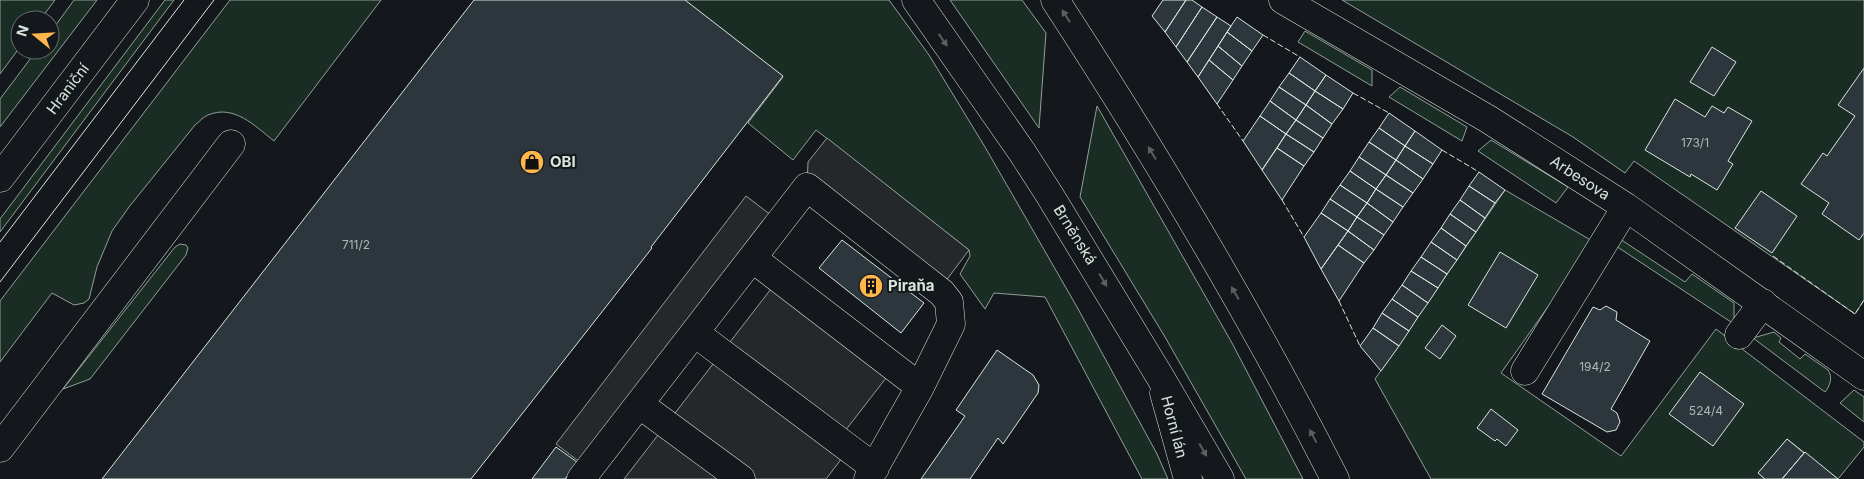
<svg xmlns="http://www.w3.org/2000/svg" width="1864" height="479" viewBox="0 0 1864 479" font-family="Inter,sans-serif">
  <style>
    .green { fill: #1a2d24; stroke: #939e99 }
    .parking { fill: #24282b; stroke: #939e99 }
    .building { fill: #2c363c; stroke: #d8e6dc }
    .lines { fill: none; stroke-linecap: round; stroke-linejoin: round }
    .minor-casing { stroke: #d8e6dc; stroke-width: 29 }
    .major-casing { stroke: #d8e6dc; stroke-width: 29 }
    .minor { stroke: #14181c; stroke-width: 28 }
    .major { stroke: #14181c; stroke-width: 28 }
    .tram { stroke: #d8e6dc; stroke-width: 1 }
    .fence { stroke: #d8e6dc; stroke-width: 1; stroke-dasharray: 6 2.5; stroke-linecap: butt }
    .oneway { fill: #59605f }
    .labels { text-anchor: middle; stroke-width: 4; stroke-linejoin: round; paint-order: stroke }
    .number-label { font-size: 12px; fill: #adbab4 }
    .street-label { font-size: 15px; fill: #d8e6dc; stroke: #14181c }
    .poi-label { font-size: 15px; font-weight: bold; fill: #d8e6dc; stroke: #14181c; text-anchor: start }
  </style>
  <rect width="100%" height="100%" fill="#14181c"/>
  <path class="green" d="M0,0H55L40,20H20V47L0,74Z
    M74,0H97L0,127V99L37,50H50V33Z
    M165,0H174L0,232V219Z
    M230,0H381L274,141C255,126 234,104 208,115C203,117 199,122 195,125L129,207L112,231L97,267L89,299L84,303L74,305L52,293L0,362V301Z
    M684,0H889L929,55L985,147L1077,307L1157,454L1168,479H1142L1045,297L994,293L985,309L960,274L970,256L969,250L816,130L793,160L748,123L783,77Z
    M950,0H1022L1046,33L1039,128Z
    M1342,0H1864V300L1855,314L1634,161L1625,173L1573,137Z
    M1305,31L1372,70V86L1298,42Z
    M1400,87L1467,127L1462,141L1389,97Z
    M1097,106L1232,343L1303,479H1246L1165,337L1080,197Z
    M1491,140L1568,187L1556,203L1478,151Z
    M1505,190L1594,242L1501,373L1621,456L1716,329L1864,442V447L1838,479L1787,439L1758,473L1765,479H1431L1375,379Z
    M1620,239L1685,282L1692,274L1734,303V324L1616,246Z
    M180,244L186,245L188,248L186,255L90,379L63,389L175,247Z
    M1774,332L1781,338L1779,342L1800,359L1805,354L1828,370C1833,377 1830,386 1825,392L1753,338Z
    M1854,390L1864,397V422L1840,403Z"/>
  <path class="parking" d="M827,138L969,250L939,290L807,187L808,162Z
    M746,196L780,222L589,469L556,444Z
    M771,289L886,378L838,440L849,449L826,479H624Z"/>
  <path class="building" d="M474,0H685L783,76L651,247L652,248L471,479H102Z
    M1163,0H1186L1165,32L1152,16Z
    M1186,0H1192L1202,7L1176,47L1165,32Z
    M1202,7L1217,17L1187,62L1176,47Z
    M1217,17L1231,26L1198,77L1187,62Z
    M1237,17L1263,35L1252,51L1227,32Z
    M1227,32L1252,51L1242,66L1218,46Z
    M1218,46L1242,66L1233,80L1209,60Z
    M1712,47L1736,62L1714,96L1690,82Z
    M1300,57L1326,75L1315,91L1289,73Z
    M1209,60L1233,80L1217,104L1198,77Z
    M1864,68V233L1859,240L1822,214L1829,203L1801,184L1823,153L1827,156L1855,116L1838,105Z
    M1289,73L1315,91L1306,105L1279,87Z
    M1326,75L1353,93L1343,109L1315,91Z
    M1279,87L1306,105L1296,120L1270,101Z
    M1315,91L1343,109L1332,124L1306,105Z
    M1675,99L1705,117L1712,106L1724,113L1728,107L1752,121L1728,161L1733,164L1717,190L1691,174L1690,177L1645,150Z
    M1270,101L1296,120L1286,134L1260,116Z
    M1306,105L1332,124L1323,138L1296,120Z
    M1389,113L1415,131L1405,146L1379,128Z
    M1260,116L1286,134L1262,170L1243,141Z
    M1296,120L1323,138L1314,152L1286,134Z
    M1379,128L1405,146L1396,160L1369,142Z
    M1415,131L1442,150L1433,164L1405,146Z
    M1286,134L1314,152L1304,166L1277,148Z
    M1369,142L1396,160L1386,175L1359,157Z
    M1405,146L1433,164L1423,179L1396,160Z
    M1277,148L1304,166L1282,200L1262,170Z
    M1359,157L1386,175L1376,189L1350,171Z
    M1396,160L1423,179L1413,193L1386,175Z
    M1350,171L1376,189L1367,203L1340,185Z
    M1479,172L1505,190L1495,203L1469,186Z
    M1386,175L1413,193L1403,207L1376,189Z
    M1340,185L1367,203L1357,217L1330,199Z
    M1469,186L1495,203L1485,218L1460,200Z
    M1376,189L1403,207L1393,222L1367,203Z
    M1761,191L1797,216L1772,253L1735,228Z
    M1330,199L1357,217L1348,231L1321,213Z
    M1460,200L1485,218L1476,232L1450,214Z
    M1367,203L1393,222L1384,235L1357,217Z
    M1321,213L1348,231L1321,269L1304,237Z
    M1450,214L1476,232L1466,246L1441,228Z
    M1357,217L1384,235L1374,250L1348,231Z
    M1441,228L1466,246L1457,260L1431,242Z
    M1348,231L1374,250L1364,263L1338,245Z
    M842,240L924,303L901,333L819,268Z
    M1431,242L1457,260L1447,274L1421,257Z
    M1338,245L1364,263L1339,301L1321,269Z
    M1500,252L1538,275L1506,328L1468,305Z
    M1421,257L1447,274L1438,288L1411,271Z
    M1411,271L1438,288L1428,303L1402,285Z
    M1402,285L1428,303L1418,317L1392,299Z
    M1392,299L1418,317L1409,331L1382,313Z
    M1606,306L1617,312L1616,320L1650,341L1611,409L1617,413L1620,422L1616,430L1607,432L1542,394L1593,307L1600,310Z
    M1382,313L1409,331L1399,346L1373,328Z
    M1442,325L1456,336L1440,359L1425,348Z
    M1373,328L1399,346L1381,371L1360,346Z
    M997,350L1033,375L1039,385L1038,393L1003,444L998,438L970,479H921L965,416L956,410Z
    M1700,372L1744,404L1713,446L1669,414Z
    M1491,409L1518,430L1506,446L1497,439L1495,441L1477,428Z
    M1787,439L1804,453L1782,479H1765L1758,473Z
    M556,447L577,462L565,479H532Z
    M1805,452L1838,479H1782Z"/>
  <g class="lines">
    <g class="minor-casing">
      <path id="minor" d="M1283,0L1488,119L1626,207L1864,376
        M0,178L135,0
        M752,258L920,387
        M695,333L875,468
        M1739,335L1763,303
        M1525,371L1626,207
        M1164,393L1188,479
        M639,404L741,479
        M0,448L231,144
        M581,479L807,187L942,293L949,302L951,324L920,387L868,479"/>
    </g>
    <g class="major-casing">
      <path id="major" d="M916,0L1022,152L1049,194L1159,375L1220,479
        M1055,0C1156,155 1251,314 1335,479"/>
    </g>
    <use href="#minor" class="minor"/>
    <use href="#major" class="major"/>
    <path class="tram" d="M0,242L184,0
      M0,282L214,0"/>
    <path class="fence" d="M1263,35L1300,57
      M1353,93L1389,113
      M1217,104L1243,141
      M1442,150L1479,172
      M1282,200L1304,237
      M1773,256L1855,314L1864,300
      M1339,301L1360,346"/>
  </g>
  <defs><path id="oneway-solid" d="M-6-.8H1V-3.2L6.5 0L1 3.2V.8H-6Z" transform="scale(1.25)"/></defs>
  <g class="oneway">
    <use href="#oneway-solid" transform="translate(1066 16) rotate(-123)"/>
    <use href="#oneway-solid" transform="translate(943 40) rotate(55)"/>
    <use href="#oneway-solid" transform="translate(1152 153) rotate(-121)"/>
    <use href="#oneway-solid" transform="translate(1103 280) rotate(59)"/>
    <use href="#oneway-solid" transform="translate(1235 293) rotate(-120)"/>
    <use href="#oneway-solid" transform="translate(1313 436) rotate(-118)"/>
    <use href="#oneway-solid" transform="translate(1203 450) rotate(60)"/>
  </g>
  <defs>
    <g id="shop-disc" transform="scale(1.25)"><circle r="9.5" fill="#ffb74d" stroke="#14181c"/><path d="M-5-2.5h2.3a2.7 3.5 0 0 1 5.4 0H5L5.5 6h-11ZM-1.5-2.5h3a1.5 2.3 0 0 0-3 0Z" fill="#111"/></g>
    <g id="building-disc" transform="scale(1.25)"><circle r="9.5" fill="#ffb74d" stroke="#14181c"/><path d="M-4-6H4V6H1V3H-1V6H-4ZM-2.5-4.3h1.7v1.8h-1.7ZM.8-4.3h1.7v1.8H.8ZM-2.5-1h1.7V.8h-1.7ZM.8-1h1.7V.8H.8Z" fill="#111"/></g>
  </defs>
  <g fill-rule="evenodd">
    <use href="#shop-disc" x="532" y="162"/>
    <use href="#building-disc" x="871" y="286"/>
  </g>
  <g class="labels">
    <g class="number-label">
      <text x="1695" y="147">173/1</text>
      <text x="356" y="249">711/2</text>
      <text x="1595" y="371">194/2</text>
      <text x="1706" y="415">524/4</text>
    </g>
    <g class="street-label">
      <text transform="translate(68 89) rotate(-53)" y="5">Hraniční</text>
      <text transform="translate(1580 178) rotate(33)" y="5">Arbesova</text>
      <text transform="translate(1075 235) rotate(58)" y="5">Brněnská</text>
      <text transform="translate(1174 427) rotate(75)" y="5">Horní lán</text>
    </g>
    <g class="poi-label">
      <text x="550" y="167">OBI</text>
      <text x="888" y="291">Piraňa</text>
    </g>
  </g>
  <g transform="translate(35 35) rotate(288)"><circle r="24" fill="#14181c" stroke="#626a69"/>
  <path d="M0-4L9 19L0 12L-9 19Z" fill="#ffb74d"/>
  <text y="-8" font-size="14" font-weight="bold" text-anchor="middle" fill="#d8e6dc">N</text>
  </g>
</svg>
